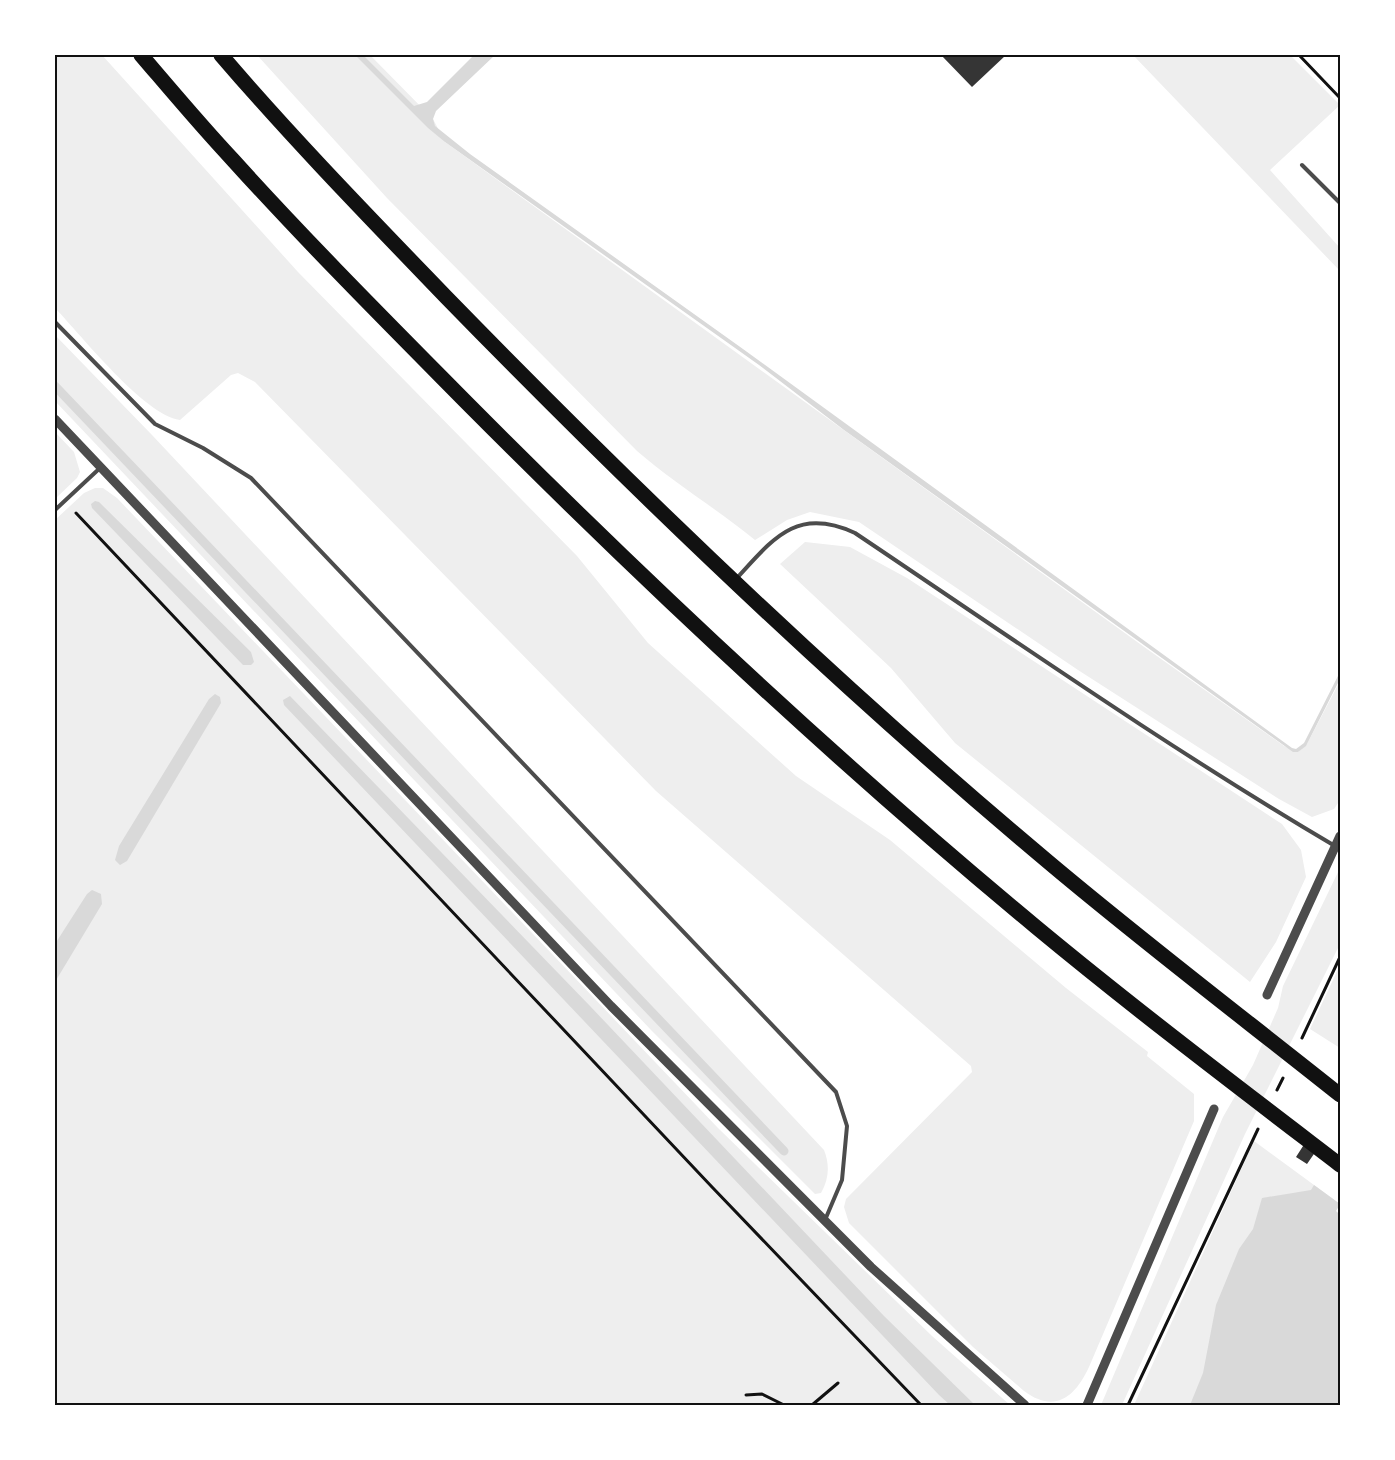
<svg xmlns="http://www.w3.org/2000/svg" width="1395" height="1460" viewBox="0 0 1395 1460" font-family="'Noto Sans',sans-serif">
  <style>
    .green { fill: #eee }
    .water { fill: #d9d9d9 }
    .pier { fill: #fff }
    .lines { fill: none; stroke-linecap: round; stroke-linejoin: round }
    .stream { stroke: #d9d9d9; stroke-width: 9 }
    .building { fill: #353535 }
    .path { stroke: #111; stroke-width: 3 }
    .service { stroke: #4c4c4c; stroke-width: 4 }
    .tertiary { stroke: #4c4c4c; stroke-width: 9 }
    .motorway { stroke: #111; stroke-width: 15 }
    .neatline { fill: none; stroke: #111; stroke-width: 2 }
  </style>
  <rect width="100%" height="100%" fill="#fff"/>
  <path class="green" d="M55,55H102L298,272L577,556L648,643L796,776L890,840L1066,988L1148,1052L1147,1056L1194,1094V1121L1089,1367C1075,1397 1055,1414 1024,1391L973,1347L849,1223L844,1207L846,1199L972,1072L971,1066L656,791L255,382L238,373L231,375L180,420C144,415 82,336 55,308Z
    M257,55H370L433,119L445,142L1147,649L1284,746L1298,752L1307,744L1340,681V800L1334,809L1312,817L1279,799L1078,670L859,522L810,512L787,520L755,540C717,509 674,483 637,451L387,198Z
    M1133,55H1290L1340,105L1270,170L1340,248V271Z
    M55,335L152,435L824,1150C830,1165 829,1179 821,1193L815,1194L651,1030L55,401Z
    M55,432L74,452L80,472L77,478L55,499Z
    M95,488H103L117,498L718,1128L932,1336L1010,1405H55V520L84,493Z
    M805,542L850,547L907,578L1282,824L1301,850L1306,877L1276,942L1250,982L955,743L891,668L780,564Z
    M1340,868V944L1245,1134L1122,1405H1101L1223,1117L1253,1065L1278,1008L1283,986Z
    M1340,965V1048L1310,1029Z
    M1254,1141L1340,1204L1336,1211L1340,1215V1405H1134Z"/>
  <path class="water" d="M355,55H363L414,106L427,102L474,55H495L436,111L433,119L435,126L470,154L743,349L1292,748L1296,749L1304,743L1340,672V679L1306,746L1298,752H1293L844,430L759,365L445,142L428,128Z
    M95,501L99,502L251,652L254,662L251,665H243L92,508L91,504Z
    M215,694L220,697L221,703L127,861L120,865L115,860L119,846L209,699Z
    M290,696L590,1006L884,1316L975,1405H950L939,1395L284,705L283,700Z
    M92,890L101,894L102,904L55,982V944L87,894Z
    M1314,1185L1340,1204L1336,1211L1340,1215V1405H1190L1203,1373L1216,1305L1239,1249L1253,1229L1262,1198L1311,1190Z"/>
  <path class="pier" d="M1340,1143V1197L1315,1178Z"/>
  <g class="lines">
    <path class="stream" d="M55,386L784,1151"/>
  </g>
  <path class="building" d="M941,55H1006L972,87Z
    M1305,1143L1316,1151L1307,1164L1296,1157Z"/>
  <g class="lines">
    <path class="path" d="M1299,55L1340,98
      M76,513L712,1187L921,1405
      M1302,1038L1340,957
      M1277,1090L1283,1078
      M746,1395L762,1394L784,1405
      M812,1405L838,1383
      M1128,1405L1258,1129"/>
    <path class="service" d="M1302,165L1340,203
      M55,322L155,424L203,448L251,478L836,1092L847,1126L842,1180L825,1220
      M55,510L100,468
      M736,579C773,539 796,506 855,533C1013,639 1170,749 1335,846"/>
    <path class="tertiary" d="M55,419L611,1006L871,1267L1025,1405
      M1267,995L1340,836
      M1087,1405L1214,1109"/>
    <path class="motorway" d="M141,55C171,90 201,126 233,160C308,243 388,323 467,403C649,586 837,762 1036,927C1135,1009 1238,1087 1340,1165
      M221,55C293,139 369,217 446,297C637,493 836,684 1046,860C1142,941 1242,1017 1340,1095"/>
  </g>
  <rect width="1395" height="1460" fill="none" stroke="#ffffff" stroke-width="112"/>
  <rect x="56" y="56" width="1283" height="1348" class="neatline"/>
</svg>
